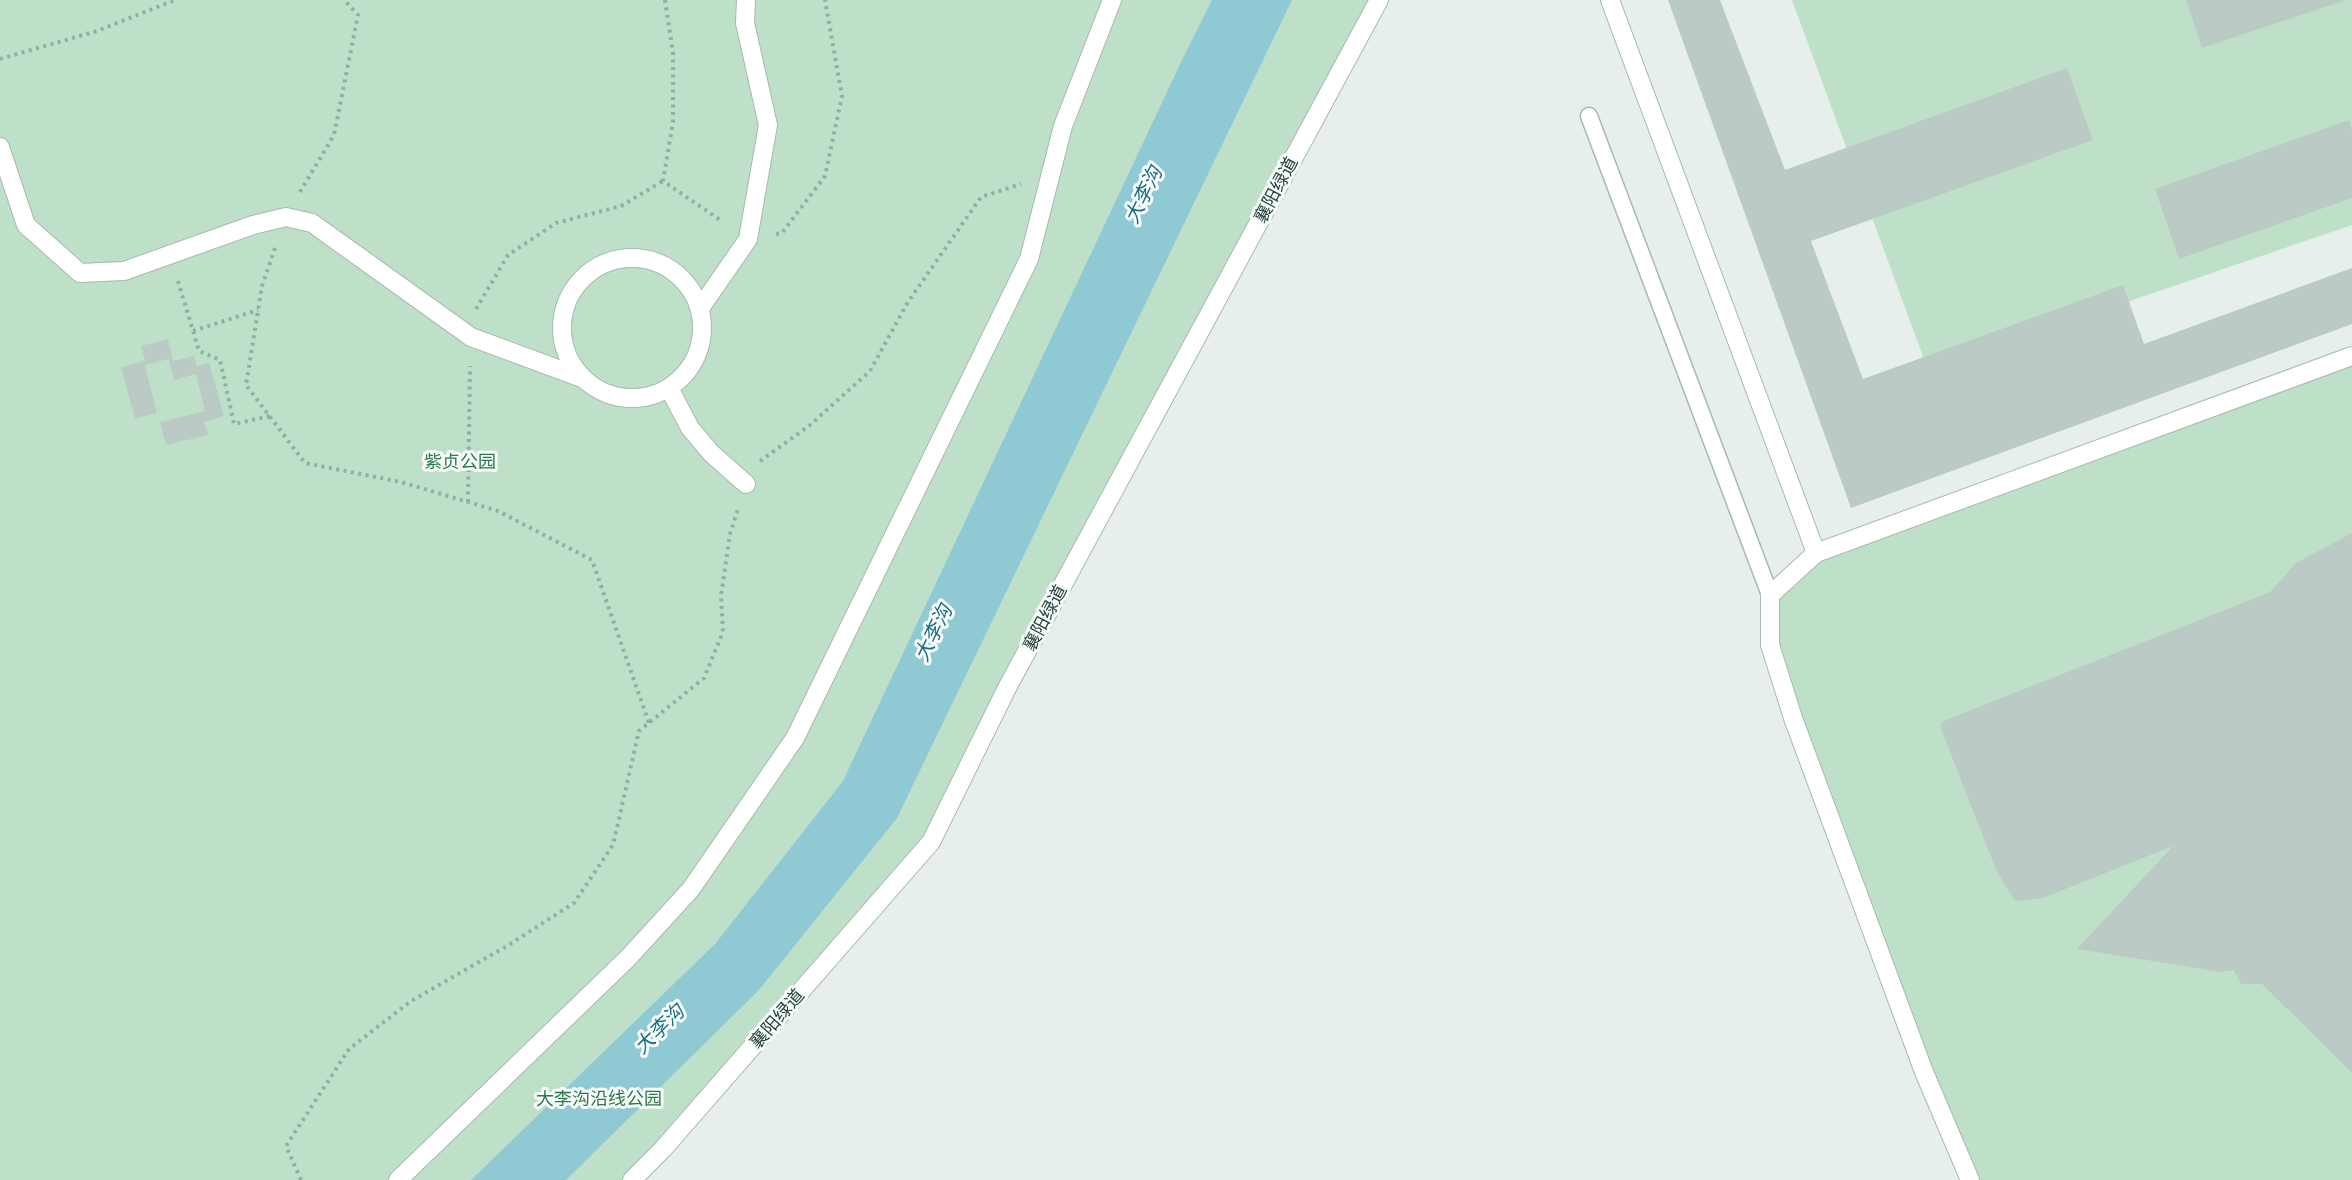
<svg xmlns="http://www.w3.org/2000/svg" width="2352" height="1180" viewBox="0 0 2352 1180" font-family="'PT Sans Narrow','Noto Sans SC',sans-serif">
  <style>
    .green { fill: #bfe0c8 }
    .water { fill: #8ec9d4 }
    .building { fill: #bbcac4 }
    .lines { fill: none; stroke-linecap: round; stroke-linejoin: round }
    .lane-casing { stroke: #a8b8b2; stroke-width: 19 }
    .street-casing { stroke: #a8b8b2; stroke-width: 20 }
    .path { stroke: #86b3a5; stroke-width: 4; stroke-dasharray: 3 4.5; stroke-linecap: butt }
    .lane { stroke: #fff; stroke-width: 16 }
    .street { stroke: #fff; stroke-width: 18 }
    .labels { text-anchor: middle; stroke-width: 6; stroke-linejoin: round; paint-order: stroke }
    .street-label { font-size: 18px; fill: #24423a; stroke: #f7fbf9 }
    .park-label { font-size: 18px; fill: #2d7a4b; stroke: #f7fbf9 }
    .water-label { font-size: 20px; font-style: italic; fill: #1c6f80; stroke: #f7fbf9 }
  </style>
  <rect width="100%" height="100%" fill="#e6efeb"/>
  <path class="green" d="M0,0H1379L931,842L632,1180H0Z
    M1792,0H2352V225L1928,370Z
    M2352,356V1180H1970L1793,718L1770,595L1816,553Z"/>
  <path class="water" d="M1212,0H1292L897,818L759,990L566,1180H471L715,944L843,781L1182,60Z"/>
  <path class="building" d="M1668,0H1720L1785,170L2067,68L2093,140L1811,241L1863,379L2123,285L2144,344L2352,268V324L1851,508Z
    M2186,0H2346L2202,48Z
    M2349,120L2352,130V198L2179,259L2155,189Z
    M168,339L173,361L194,356L197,366L209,363L224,416L204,422L208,435L166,445L160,422L205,411L196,374L174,380L169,359L145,365L157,413L135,419L121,367L145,361L141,346Z
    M2352,533V1073L2262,984H2241L2234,970L2221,972L2077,949L2173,846L2043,898L2015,901L1997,872L1941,729V724L1946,720L2270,592L2296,563Z"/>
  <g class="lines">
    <g class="lane-casing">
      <path id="lane" d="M1589,116L1770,595"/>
    </g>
    <g class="street-casing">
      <path id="street" d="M1610,0L1816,553
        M0,147L26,225L80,273L124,271L253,225L286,217L312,223L471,337L582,378
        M562 328a70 70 0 1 1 140 0a70 70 0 1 1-140 0Z
        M701,307L748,239L768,125L745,23L746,0
        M669,388L690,428L711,453L746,484
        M398,1180L628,958L691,889L795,738L1029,259L1063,126L1112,0
        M632,1180L663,1149L931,842L1007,688L1379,0
        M1970,1180L1924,1072L1793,718L1770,645V595L1816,553L2352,356"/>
    </g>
    <path class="path" d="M665,0L673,53V122L663,181L723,222
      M0,59L97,31L175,0
      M300,192L334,135L358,15L344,0
      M776,234L782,233L825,176L842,96L825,0
      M275,248L262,286L246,385L305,463L401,482L498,511L592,560L649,723
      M178,281L199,351L220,360L234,424L270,416
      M476,309L508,255L556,223L621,206L663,181
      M193,331L258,310
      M760,461L809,426L870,371L908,302L981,197L1021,184
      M468,502L470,366
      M301,1180L286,1146L349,1049L411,1001L507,946L574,903L613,845L639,731L704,678L723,632L721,596L730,534L738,509"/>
    <use href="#lane" class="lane"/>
    <use href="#street" class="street"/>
  </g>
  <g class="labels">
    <g class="street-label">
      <text transform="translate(1276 190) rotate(-62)" y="6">襄阳绿道</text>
      <text transform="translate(1045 618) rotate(-62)" y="6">襄阳绿道</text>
      <text transform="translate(777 1019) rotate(-49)" y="6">襄阳绿道</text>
    </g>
    <g class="park-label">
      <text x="460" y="468">紫贞公园</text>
      <text x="599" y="1105">大李沟沿线公园</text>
    </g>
    <g class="water-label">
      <text transform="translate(1143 195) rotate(-64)" y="7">大李沟</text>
      <text transform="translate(933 633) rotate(-64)" y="7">大李沟</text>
      <text transform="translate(659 1029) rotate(-44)" y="7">大李沟</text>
    </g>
  </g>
</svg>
